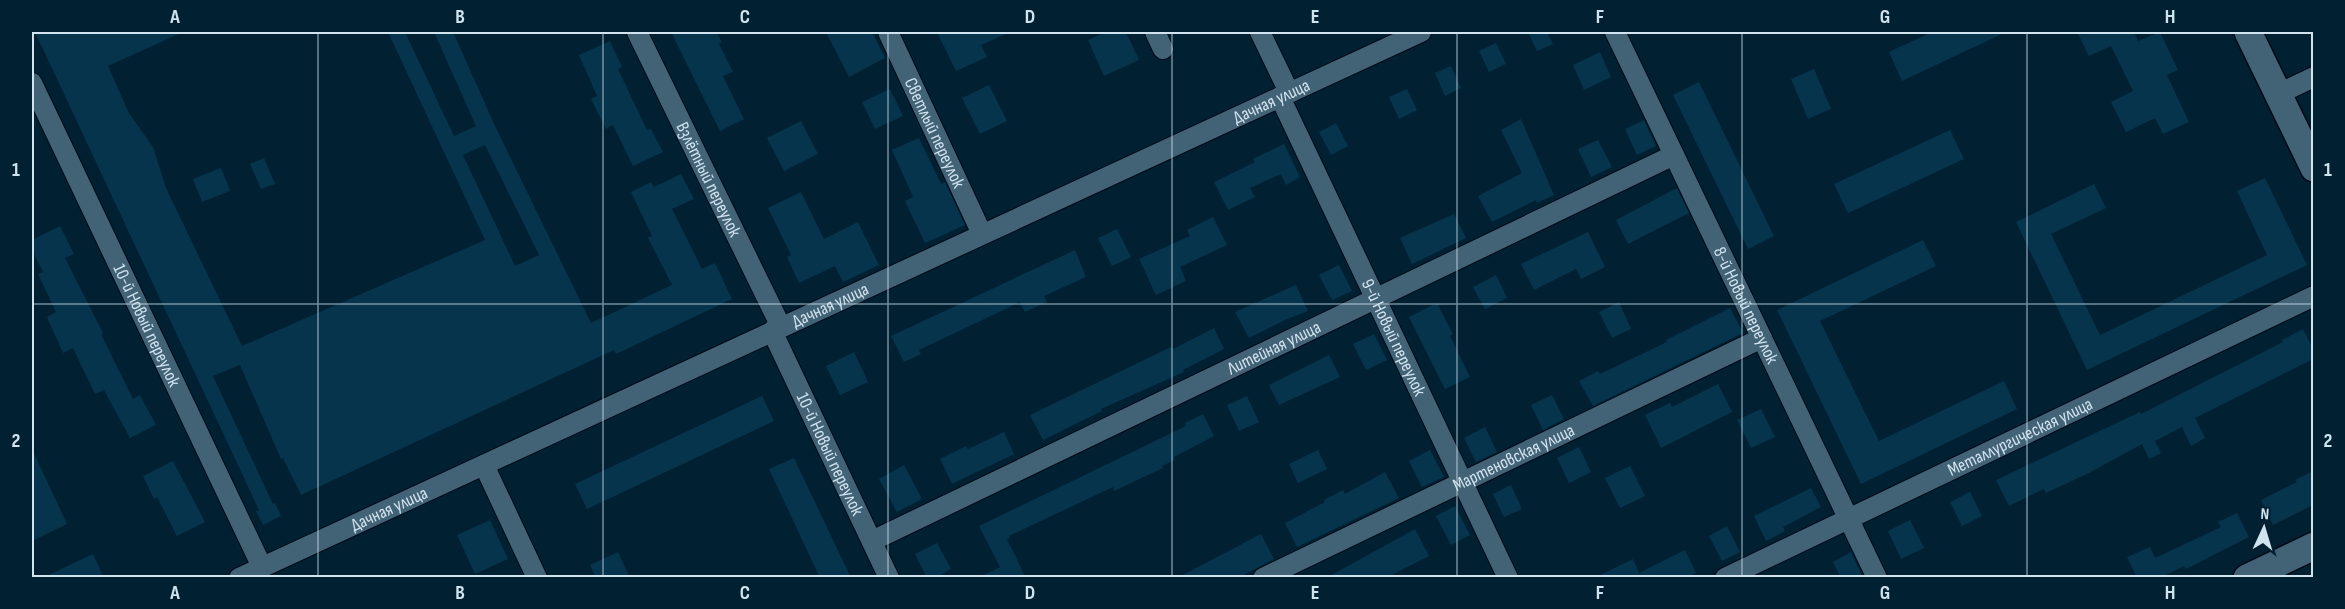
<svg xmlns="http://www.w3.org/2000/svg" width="2345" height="609" viewBox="0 0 2345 609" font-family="'Sofia Sans Condensed',sans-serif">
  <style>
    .building { fill: #05344c; fill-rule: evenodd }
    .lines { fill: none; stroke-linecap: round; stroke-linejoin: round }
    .street-casing { stroke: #000a17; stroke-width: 22 }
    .secondary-casing { stroke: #000a17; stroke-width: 30 }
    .street { stroke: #426276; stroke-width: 20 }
    .secondary { stroke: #426276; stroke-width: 27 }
    .grid { fill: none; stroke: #d1e3ef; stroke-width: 1.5; stroke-opacity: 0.55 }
    .labels { text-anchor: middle; stroke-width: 5; stroke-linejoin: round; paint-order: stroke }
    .street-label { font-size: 18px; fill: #d1e3ef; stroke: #012133 }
    .neatline { fill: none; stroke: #d1e3ef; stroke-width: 2 }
    .grid-label { font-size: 20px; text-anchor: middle; font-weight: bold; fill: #d1e3ef }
  </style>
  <rect width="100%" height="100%" fill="#012133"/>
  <path class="building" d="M35,32H183L108,66L129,113L153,147L166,188L242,346L485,240L388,32H405L454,136L476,126L434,32H453L496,128L591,323L672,285L648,238L652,236L631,192L651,182L654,187L681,174L694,199L672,209L702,269L715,263L732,299L616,354L614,350L301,495L283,458L281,459L240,365L213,376L273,504L275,503L281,516L263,525L256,511L259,510ZM485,145L539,255L515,266L463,155Z
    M671,32H716L722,42L719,44L733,72L723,76L744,119L720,131Z
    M826,32H872L885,58L849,77Z
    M937,32H1011L981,45L987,57L956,71Z
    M1106,32H1126L1139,60L1104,76L1088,40Z
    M1528,32H1547L1553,44L1537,51Z
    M1932,32H2006L1902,81L1889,52Z
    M2077,32H2141L2135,34L2138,41L2160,32L2178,70L2167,75L2189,122L2163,134L2155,118L2126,132L2111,102L2133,91L2111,46L2089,56Z
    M610,41L622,67L618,69L647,130L651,129L663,152L633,166L613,125L606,129L591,99L597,96L579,55Z
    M1496,43L1506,64L1489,72L1479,51Z
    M1600,52L1611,77L1584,90L1573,65Z
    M1451,66L1461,88L1445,96L1435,73Z
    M1814,69L1831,109L1808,119L1791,79Z
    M1699,82L1774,236L1748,249L1673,95Z
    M989,85L1007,121L980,134L962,98Z
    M890,89L903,116L875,129L862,102Z
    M1407,89L1417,110L1399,119L1389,97Z
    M1521,119L1554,195L1537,203L1536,200L1492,222L1478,196L1522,173L1501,130Z
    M1644,120L1656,146L1637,155L1625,129Z
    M801,121L818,154L784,171L767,138Z
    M1336,123L1348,146L1331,155L1319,132Z
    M1950,130L1964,159L1848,213L1834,184Z
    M919,138L941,184L945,182L965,225L925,243L905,201L913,197L892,150Z
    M1598,140L1612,167L1591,177L1578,149Z
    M1284,144L1300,177L1286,185L1281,174L1250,188L1255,197L1228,210L1214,182L1255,162L1253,159Z
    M264,158L275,184L261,189L250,164Z
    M221,168L230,191L202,202L193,179Z
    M2265,178L2307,265L2087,370L2016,222L2094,184L2106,208L2051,234L2100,335L2267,255L2237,191Z
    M1677,188L1689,213L1628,244L1616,220Z
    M801,192L824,239L858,222L879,265L843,282L835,266L799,283L787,257L791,255L768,208Z
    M1454,214L1466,238L1412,264L1400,238Z
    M1213,217L1227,245L1180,267L1186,281L1156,295L1139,259L1190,236L1187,230Z
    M60,226L74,254L65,258L103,333L101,334L133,399L140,395L156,425L130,438L104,390L95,394L73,348L63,353L47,317L56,312L38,274L43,272L32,250V240Z
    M1117,229L1131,257L1112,266L1098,238Z
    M1588,232L1605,267L1581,279L1576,269L1534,290L1521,264Z
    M1923,240L1936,266L1820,321L1879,441L2004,381L2017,409L1861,484L1777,310Z
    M1075,250L1086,277L1044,296L1047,302L1025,312L1020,302L919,350L921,354L904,362L891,336Z
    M1339,265L1352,291L1332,300L1319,275Z
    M1496,275L1507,298L1485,309L1473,287Z
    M1296,285L1308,311L1285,320L1249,338L1235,312Z
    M1619,302L1631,329L1612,338L1599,312Z
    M1437,303L1453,334L1450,336L1470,377L1445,389L1409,317Z
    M1730,308L1743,333L1593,406L1579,381L1598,371L1600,374L1667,342L1666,340Z
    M1214,328L1224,349L1183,370L1184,372L1101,409L1102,411L1043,440L1030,415L1171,347L1173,349Z
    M2303,329L2313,349V359L2195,418L2205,438L2191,446L2182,427L2155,441L2161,453L2149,459L2142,444L2089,473L2046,493L2044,489L2009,506L1996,480L2140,412L2141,414L2283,342L2282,340Z
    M1374,334L1387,360L1366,370L1353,344Z
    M854,352L868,382L840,395L826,366Z
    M1329,355L1340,377L1279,405L1269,385Z
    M1718,384L1732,412L1661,448L1645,415L1670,403L1672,407Z
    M1552,395L1564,419L1543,430L1531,405Z
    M762,396L774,421L587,509L575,484Z
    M1247,396L1259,422L1239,431L1227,405Z
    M1761,409L1775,437L1751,448L1737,420Z
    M1203,414L1214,436L1174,457L1175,460L1162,466L1163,468L1114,491L1113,487L1009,536L1010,538L1007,539L1026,578H978L1000,567L979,526L1186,426L1185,423Z
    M1485,427L1497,452L1476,462L1464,438Z
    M1004,432L1014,454L952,484L940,459L966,446L968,449Z
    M1579,447L1591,472L1569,483L1557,458Z
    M32,449L67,524L32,541Z
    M1318,450L1327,469L1298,483L1289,464Z
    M1430,450L1444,477L1422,487L1409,461Z
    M794,458L851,578H820L769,469Z
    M173,461L205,522L177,536L157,497L154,499L143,476Z
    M904,465L922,499L897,512L879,479Z
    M1630,466L1645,496L1620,508L1605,478Z
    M2313,471V505L2273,525L2261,500L2297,482L2295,480Z
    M1385,472L1399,498L1297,547L1285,523L1325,502L1324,500L1343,490L1345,494Z
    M1511,485L1522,509L1504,517L1493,494Z
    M1811,488L1821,507L1783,527L1785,531L1766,541L1754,516Z
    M1970,492L1982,516L1962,526L1950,502Z
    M1455,506L1470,535L1451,545L1436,516Z
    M2237,513L2249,537L2186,569L2184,566L2160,578H2137L2127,557L2150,547L2155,558L2221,527L2218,522Z
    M490,520L508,559L475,574L457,535Z
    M1910,520L1924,548L1901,559L1888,531Z
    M1727,526L1740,552L1722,561L1709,536Z
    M1415,529L1429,556L1386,578H1326Z
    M1261,534L1274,559L1238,578H1177Z
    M937,543L951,569L935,578H927L915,554Z
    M1685,550L1696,573L1686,578H1594L1633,559L1639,573Z
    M618,552L630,578H596L590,565Z
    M1851,552L1863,578H1841L1833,562Z
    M93,554L104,578H42Z"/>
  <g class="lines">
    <g class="street-casing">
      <g id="street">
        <path id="s1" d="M637,32L781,327"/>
        <path id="s2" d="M888,32L982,234"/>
        <path d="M1155,32L1163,49"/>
        <path d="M1260,32L1289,92"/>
        <path id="s3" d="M1615,32L1877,578"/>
        <path id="s4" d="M32,83L262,567"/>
        <path d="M2278,94L2314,77"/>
        <path id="s5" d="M1280,97L1508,578"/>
        <path id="s6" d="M772,331L889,578"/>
        <path d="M484,465L537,578"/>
        <path id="s7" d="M872,541L1674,155"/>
        <path id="s8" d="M239,578L1421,32"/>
        <path id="s9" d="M1263,578L1762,338"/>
        <path id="s10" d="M1725,578L2314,296"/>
      </g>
    </g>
    <g class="secondary-casing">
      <path id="secondary" d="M2248,32L2314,168
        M2247,578L2314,546"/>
    </g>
    <use href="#street" class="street"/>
    <use href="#secondary" class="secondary"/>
  </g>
  <path class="grid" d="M318,32V578M603,32V578M888,32V578M1172,32V578M1457,32V578M1742,32V578M2027,32V578M32,304H2314"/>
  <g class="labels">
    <g class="street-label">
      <text dy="6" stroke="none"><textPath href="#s8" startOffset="1137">Дачная улица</textPath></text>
      <text dy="6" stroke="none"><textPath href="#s2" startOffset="111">Светлый переулок</textPath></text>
      <text dy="6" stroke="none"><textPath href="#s1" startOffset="164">Взлётный переулок</textPath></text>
      <text dy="6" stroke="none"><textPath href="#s8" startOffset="651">Дачная улица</textPath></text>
      <text dy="6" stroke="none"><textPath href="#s3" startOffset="303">8-й Новый переулок</textPath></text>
      <text dy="6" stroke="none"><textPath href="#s4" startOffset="268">10-й Новый переулок</textPath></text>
      <text dy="6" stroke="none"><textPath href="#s5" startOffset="266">9-й Новый переулок</textPath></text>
      <text dy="6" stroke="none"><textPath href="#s7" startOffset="446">Литейная улица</textPath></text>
      <text dy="6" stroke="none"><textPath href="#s10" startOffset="327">Металлургическая улица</textPath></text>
      <text dy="6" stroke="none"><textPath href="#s6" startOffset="136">10-й Новый переулок</textPath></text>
      <text dy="6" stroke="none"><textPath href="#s9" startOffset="278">Мартеновская улица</textPath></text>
      <text dy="6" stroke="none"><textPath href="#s8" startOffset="165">Дачная улица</textPath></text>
    </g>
  </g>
  <rect width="2345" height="609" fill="none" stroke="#012133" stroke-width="66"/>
  <g transform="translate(2264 528) rotate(4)" stroke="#012133" stroke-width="4.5" paint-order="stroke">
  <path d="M0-4.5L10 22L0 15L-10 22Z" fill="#d1e3ef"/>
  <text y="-9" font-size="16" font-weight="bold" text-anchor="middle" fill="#d1e3ef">N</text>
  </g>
  <rect x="33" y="33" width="2279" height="543" class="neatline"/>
  <g class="grid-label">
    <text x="175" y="23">A</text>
    <text x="460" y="23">B</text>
    <text x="745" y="23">C</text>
    <text x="1030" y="23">D</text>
    <text x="1315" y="23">E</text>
    <text x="1600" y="23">F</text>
    <text x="1885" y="23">G</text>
    <text x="2170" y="23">H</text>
    <text x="16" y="176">1</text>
    <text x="2328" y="176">1</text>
    <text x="16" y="447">2</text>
    <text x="2328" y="447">2</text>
    <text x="175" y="599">A</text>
    <text x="460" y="599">B</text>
    <text x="745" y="599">C</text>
    <text x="1030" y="599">D</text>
    <text x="1315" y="599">E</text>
    <text x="1600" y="599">F</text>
    <text x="1885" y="599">G</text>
    <text x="2170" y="599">H</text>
  </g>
</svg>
